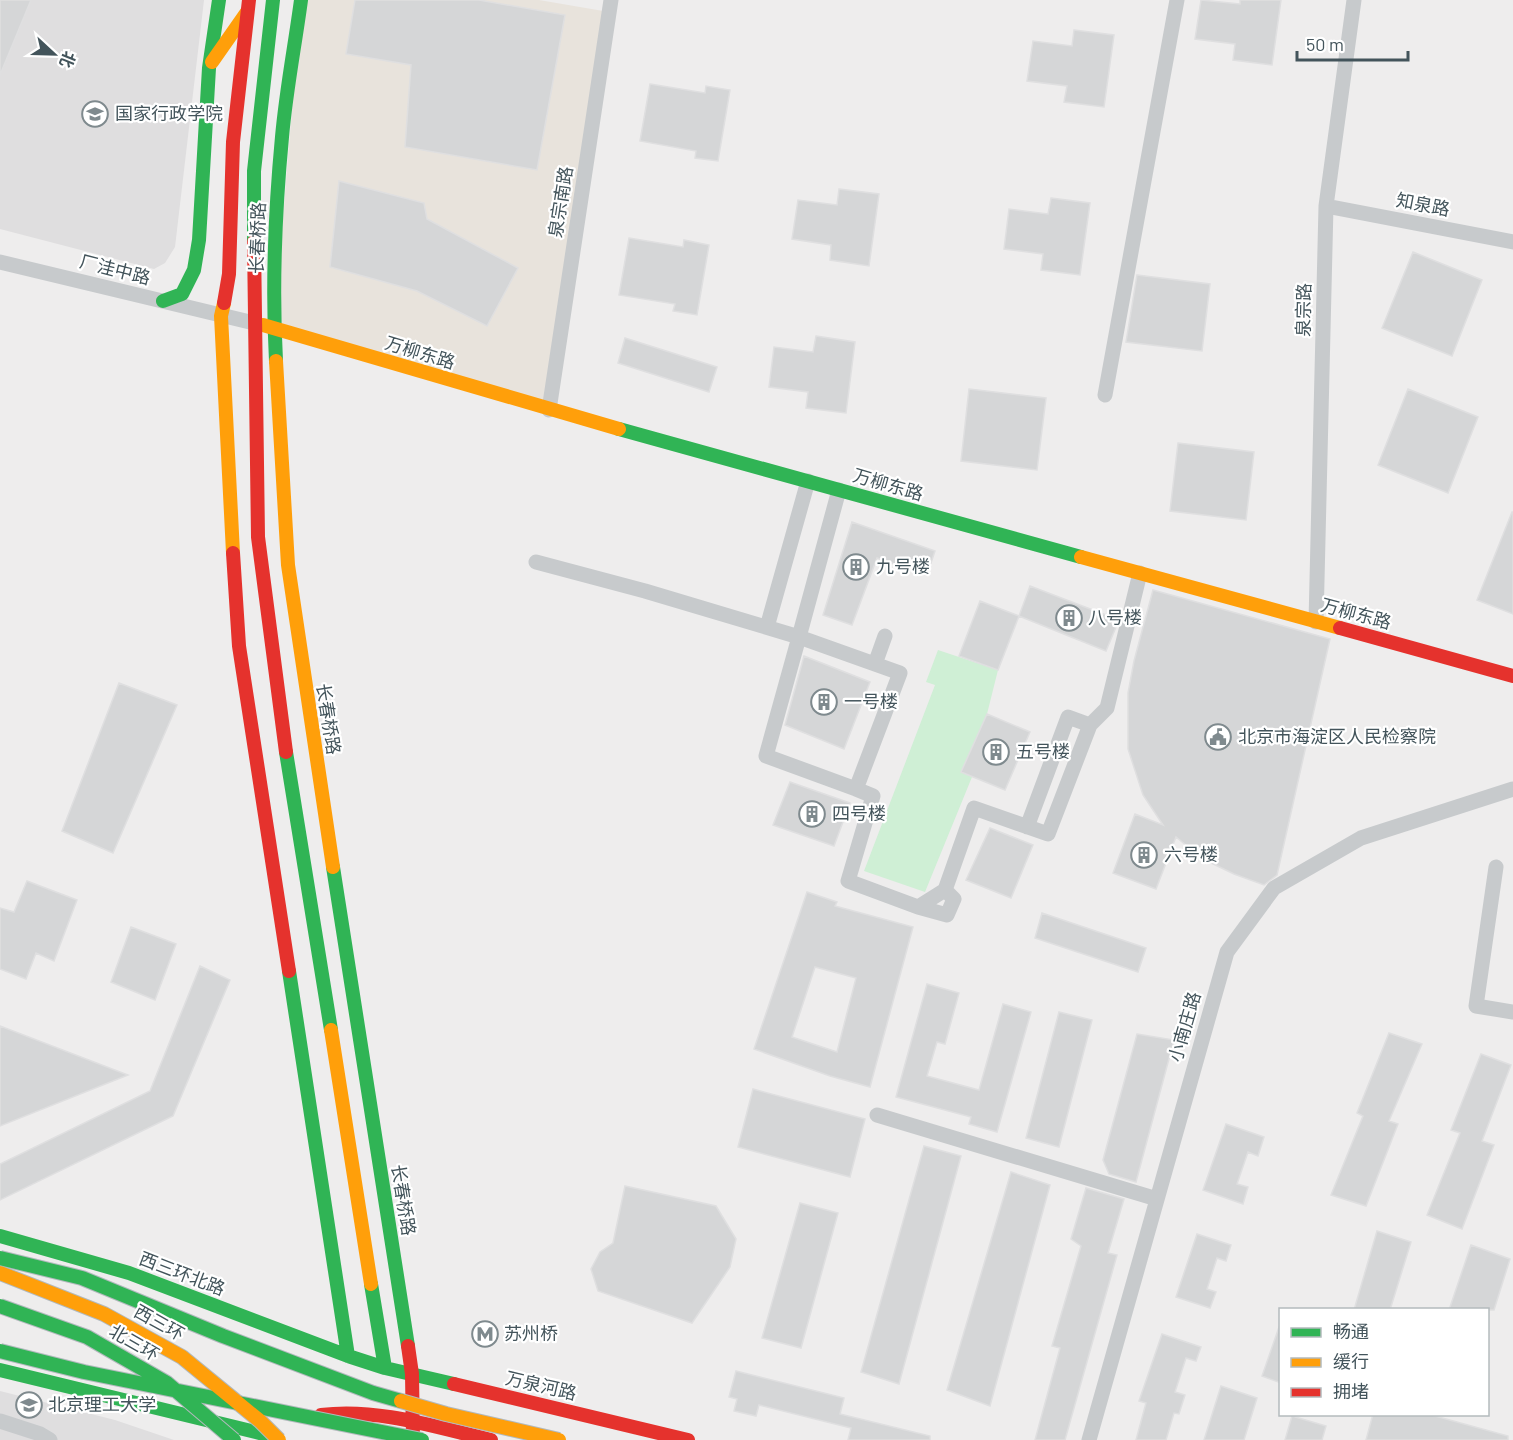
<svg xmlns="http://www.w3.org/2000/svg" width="1513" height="1440" viewBox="0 0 1513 1440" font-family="Barlow,'Noto Sans SC',sans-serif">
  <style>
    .commercial { fill: #e8e3dc }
    .education { fill: #dfdedf }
    .green { fill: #cfefd5 }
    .building { fill: #d5d6d7; stroke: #dfdfe0; stroke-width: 1.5; fill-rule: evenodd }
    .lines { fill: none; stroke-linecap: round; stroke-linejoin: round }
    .street { stroke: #c7cacc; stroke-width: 15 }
    .fast { stroke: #30b455; stroke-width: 14 }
    .slow { stroke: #ff9f0a; stroke-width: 14 }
    .jam { stroke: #e5322d; stroke-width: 14 }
    .fast-bridge-casing { stroke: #b2b9bd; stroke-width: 16; stroke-linecap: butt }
    .slow-bridge-casing { stroke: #b2b9bd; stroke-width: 16; stroke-linecap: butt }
    .fast-bridge { stroke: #30b455; stroke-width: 14 }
    .slow-bridge { stroke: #ff9f0a; stroke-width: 14 }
    .labels { text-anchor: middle; stroke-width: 4.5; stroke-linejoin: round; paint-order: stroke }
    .poi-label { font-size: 18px; fill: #43545b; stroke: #fff; text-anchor: start }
    .street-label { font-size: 18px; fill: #43545b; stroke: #fff }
  </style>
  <rect width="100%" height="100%" fill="#eeeded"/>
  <path class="commercial" d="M301,0H539L609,12L549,410L274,328Z"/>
  <path class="education" d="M0,0H204L175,247L165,263L154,269L0,229Z
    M0,1391L115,1420L174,1440H0Z"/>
  <path class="green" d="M938,650L998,670L987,714L961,772L972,777L925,892L864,871L935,685L926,682Z"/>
  <path class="building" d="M0,0H31L0,75Z
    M355,0H479L565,15L537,170L405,147L411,65L346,54Z
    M1201,0L1240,4V0H1281L1272,65L1233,60L1235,44L1195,39Z
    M1074,30L1114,35L1104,107L1064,102L1067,86L1027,81L1033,41L1072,46Z
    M650,84L705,93L706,86L730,90L718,161L695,158L696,151L640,141Z
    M339,181L424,203L427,219L518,268L487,326L417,291L330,267Z
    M839,189L879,194L869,266L830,260L831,245L792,239L798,200L837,205Z
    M1051,198L1090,203L1080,275L1041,270L1043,254L1004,249L1009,209L1048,214Z
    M629,238L683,247L684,240L709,245L697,315L673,311L675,304L619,295Z
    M1413,252L1482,280L1452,356L1382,328Z
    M1137,275L1210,284L1202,351L1126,342Z
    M816,336L855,342L846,413L806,408L808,392L769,387L774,347L813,352Z
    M625,338L717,367L709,392L618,363Z
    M969,389L1046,398L1037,470L961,461Z
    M1408,389L1478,417L1448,493L1378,465Z
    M1178,443L1254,452L1246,520L1170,511Z
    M1512,512H1513V614L1477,600Z
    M852,522L935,551L927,575L877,558L852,625L823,615Z
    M1030,586L1119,620L1106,651L1019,616Z
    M1153,590L1330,639L1277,875L1264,885L1234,874L1203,859L1176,837L1156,889L1113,873L1135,814L1163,825L1143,795L1128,749V693L1134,661Z
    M980,601L1019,616L998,670L959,656Z
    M804,656L870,682L844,749L785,725Z
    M119,683L177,705L113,853L62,831Z
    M987,714L1030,732L1005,790L961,772Z
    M790,782L850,803L834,846L773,825Z
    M990,828L1033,845L1011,898L966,880Z
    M27,881L77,900L54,961L36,953L26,979L0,969V908L14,912Z
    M807,892L837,902L835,906L913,927L870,1087L830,1076L754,1049ZM815,967L856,978L837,1052L792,1037Z
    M1042,913L1146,948L1138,972L1035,938Z
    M131,927L176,944L155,1000L111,982Z
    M200,966L230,980L173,1116L0,1200V1164L150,1091Z
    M927,984L959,993L945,1044L937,1042L927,1076L979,1090L1003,1004L1031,1012L997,1132L969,1124L971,1117L896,1097Z
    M1059,1012L1092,1020L1059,1147L1026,1138Z
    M0,1026L128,1075L0,1126Z
    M1389,1033L1422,1044L1389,1121L1398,1124L1366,1206L1331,1195L1363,1116L1357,1113Z
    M1137,1034L1174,1040L1136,1182L1109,1174L1103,1160Z
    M1481,1054L1511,1065L1482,1141L1494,1145L1462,1229L1427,1215L1460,1133L1451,1130Z
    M753,1089L865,1119L850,1177L738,1147Z
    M1226,1124L1264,1137L1258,1156L1248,1152L1237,1184L1248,1187L1243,1204L1203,1190Z
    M924,1146L961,1156L899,1384L861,1372Z
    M1011,1172L1050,1185L990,1406L947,1390Z
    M625,1186L716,1206L736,1239L730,1267L692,1323L598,1291L591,1269L600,1252L613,1243Z
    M1086,1188L1124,1199L1108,1253L1117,1255L1065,1440H1035L1060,1348L1052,1346L1081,1246L1071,1239Z
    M800,1203L838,1213L801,1348L762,1338Z
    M1377,1231L1411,1242L1390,1310H1354Z
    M1197,1234L1231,1245L1226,1261L1217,1258L1207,1289L1216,1292L1210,1308L1176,1297Z
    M1471,1245L1510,1259L1494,1310H1449Z
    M1279,1327L1281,1328V1383L1262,1376Z
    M1162,1334L1201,1347L1196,1361L1186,1358L1175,1392L1185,1395L1179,1414L1174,1413L1166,1440H1136L1146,1403L1139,1401Z
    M736,1371L844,1398L840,1414L930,1436V1440H848L851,1428L759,1405L756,1416L734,1411L737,1399L729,1397Z
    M1221,1386L1257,1398L1244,1440H1204Z
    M1373,1414H1428L1508,1436V1440H1366Z
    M1292,1416L1326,1426L1322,1440H1285Z"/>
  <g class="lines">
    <path class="street" d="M1326,206L1513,242
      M0,262L254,323
      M1105,395L1177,0
      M549,410L611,0
      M839,490L799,637L900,673L856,789L873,796L848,881L918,907L945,890L974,808L1048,834L1090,725L1107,708L1140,573
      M536,562L645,591L799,637L766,756L856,789
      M1316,622L1326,206L1354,0
      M767,627L808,481
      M875,664L885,636
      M1027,827L1068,717L1090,725
      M1496,867L1476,1006L1513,1012
      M918,907L947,915L954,899L945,890
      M877,1115L1157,1199
      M0,1421L40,1434L50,1440
      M1089,1440L1227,952L1274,888L1361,838L1513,789"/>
    <path class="fast" d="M254,242V171L273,0
      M163,301L182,294L194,270L199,240L209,68L219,0
      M276,361C272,287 275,211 282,137C286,91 295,45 301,0
      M619,429L1081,557
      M286,752L331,1030
      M333,867L408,1346
      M289,971L348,1356
      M0,1236L129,1273L348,1356L385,1368L454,1384
      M371,1284L385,1368
      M0,1370L276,1437"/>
    <path class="slow" d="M212,62L247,12
      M224,303L221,316L233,553
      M263,325L619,429
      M276,361L288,565L333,867
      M1081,557L1340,628
      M331,1030L371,1284"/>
    <path class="jam" d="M254,242L258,537L286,752
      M224,303L229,274L233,142L249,0
      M233,553L239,646L289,971
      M1340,628L1513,676
      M408,1346L412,1374L413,1440
      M454,1384L688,1440
      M321,1415C379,1408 435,1427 491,1440"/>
    <g class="fast-bridge-casing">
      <path id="fast-bridge" d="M0,1258L82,1278L223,1336L373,1393L401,1401
        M0,1306L87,1337L167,1383L234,1440
        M0,1351L84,1372L422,1440"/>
    </g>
    <g class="slow-bridge-casing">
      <path id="slow-bridge" d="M0,1273L104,1314L182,1357L260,1421L279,1440
        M401,1401L446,1414L559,1440"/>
    </g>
    <use href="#fast-bridge" class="fast-bridge"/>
    <use href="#slow-bridge" class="slow-bridge"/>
  </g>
  <defs>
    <g id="university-ring" transform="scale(1.35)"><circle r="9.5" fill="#fff" stroke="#7f8a8e" stroke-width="1.5"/><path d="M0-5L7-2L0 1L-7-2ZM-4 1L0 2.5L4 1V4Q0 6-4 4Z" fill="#7f8a8e"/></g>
    <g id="building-ring" transform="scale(1.35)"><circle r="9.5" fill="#fff" stroke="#7f8a8e" stroke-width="1.5"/><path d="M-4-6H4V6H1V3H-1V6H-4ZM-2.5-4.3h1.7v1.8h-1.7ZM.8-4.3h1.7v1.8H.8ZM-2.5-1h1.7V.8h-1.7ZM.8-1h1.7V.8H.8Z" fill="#7f8a8e"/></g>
    <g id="civic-ring" transform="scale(1.35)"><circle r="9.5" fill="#fff" stroke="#7f8a8e" stroke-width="1.5"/><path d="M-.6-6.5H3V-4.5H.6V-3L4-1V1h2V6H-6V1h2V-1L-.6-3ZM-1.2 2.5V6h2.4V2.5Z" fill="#7f8a8e"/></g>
    <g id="metro-ring" transform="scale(1.35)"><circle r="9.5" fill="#fff" stroke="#7f8a8e" stroke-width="1.5"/><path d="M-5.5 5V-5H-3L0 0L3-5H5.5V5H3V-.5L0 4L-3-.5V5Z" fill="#7f8a8e"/></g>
  </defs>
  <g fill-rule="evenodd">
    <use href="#university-ring" x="95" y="114"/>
    <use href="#building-ring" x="856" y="567"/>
    <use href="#building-ring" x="1069" y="618"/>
    <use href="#building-ring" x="824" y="702"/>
    <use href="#civic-ring" x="1218" y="737"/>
    <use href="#building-ring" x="996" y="752"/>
    <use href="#building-ring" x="812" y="814"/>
    <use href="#building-ring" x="1144" y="855"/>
    <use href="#metro-ring" x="485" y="1334"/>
    <use href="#university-ring" x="29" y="1405"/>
  </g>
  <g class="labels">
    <g class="poi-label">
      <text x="115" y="120">国家行政学院</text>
      <text x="876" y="573">九号楼</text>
      <text x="1088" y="624">八号楼</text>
      <text x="844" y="708">一号楼</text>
      <text x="1238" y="743">北京市海淀区人民检察院</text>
      <text x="1016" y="758">五号楼</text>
      <text x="832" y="820">四号楼</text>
      <text x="1164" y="861">六号楼</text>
      <text x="504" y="1340">苏州桥</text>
      <text x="48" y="1411">北京理工大学</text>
    </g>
    <g class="street-label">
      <text transform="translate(561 202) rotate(-81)" y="6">泉宗南路</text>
      <text transform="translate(1423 205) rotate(11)" y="6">知泉路</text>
      <text transform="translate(258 238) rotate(-88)" y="6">长春桥路</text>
      <text transform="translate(115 270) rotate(14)" y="6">厂洼中路</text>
      <text transform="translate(1304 310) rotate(-89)" y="6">泉宗路</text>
      <text transform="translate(420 353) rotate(17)" y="6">万柳东路</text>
      <text transform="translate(888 485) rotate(16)" y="6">万柳东路</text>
      <text transform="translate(1356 614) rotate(15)" y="6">万柳东路</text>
      <text transform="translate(328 719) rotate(81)" y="6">长春桥路</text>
      <text transform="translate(1185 1027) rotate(-74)" y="6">小南庄路</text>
      <text transform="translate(403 1200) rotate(81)" y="6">长春桥路</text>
      <text transform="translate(182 1274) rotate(21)" y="6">西三环北路</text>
      <text transform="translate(159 1323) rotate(29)" y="6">西三环</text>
      <text transform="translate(134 1343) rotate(30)" y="6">北三环</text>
      <text transform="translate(541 1386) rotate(13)" y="6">万泉河路</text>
    </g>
  </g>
  <rect x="1279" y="1308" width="210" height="108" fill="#ffffff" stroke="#b4bbbd" stroke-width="1.5"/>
  <rect x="1291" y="1328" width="30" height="9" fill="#30b455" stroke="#b4bbbd" stroke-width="1.5"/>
  <text x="1333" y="1338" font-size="18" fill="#43545b">畅通</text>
  <rect x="1291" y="1358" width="30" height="9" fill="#ff9f0a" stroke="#b4bbbd" stroke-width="1.5"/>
  <text x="1333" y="1368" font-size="18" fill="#43545b">缓行</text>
  <rect x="1291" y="1388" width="30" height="9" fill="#e5322d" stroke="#b4bbbd" stroke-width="1.5"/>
  <text x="1333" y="1398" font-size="18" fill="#43545b">拥堵</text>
  <g transform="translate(54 54) rotate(112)" stroke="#ffffff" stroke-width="4.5" paint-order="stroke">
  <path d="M0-4.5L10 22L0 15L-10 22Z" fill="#43545b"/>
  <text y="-9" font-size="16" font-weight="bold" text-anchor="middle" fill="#43545b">北</text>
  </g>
  <path d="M1297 51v9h111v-9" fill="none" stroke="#43545b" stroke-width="3"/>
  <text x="1306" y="51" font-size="18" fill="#43545b" stroke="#ffffff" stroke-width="4.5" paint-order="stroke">50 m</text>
</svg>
